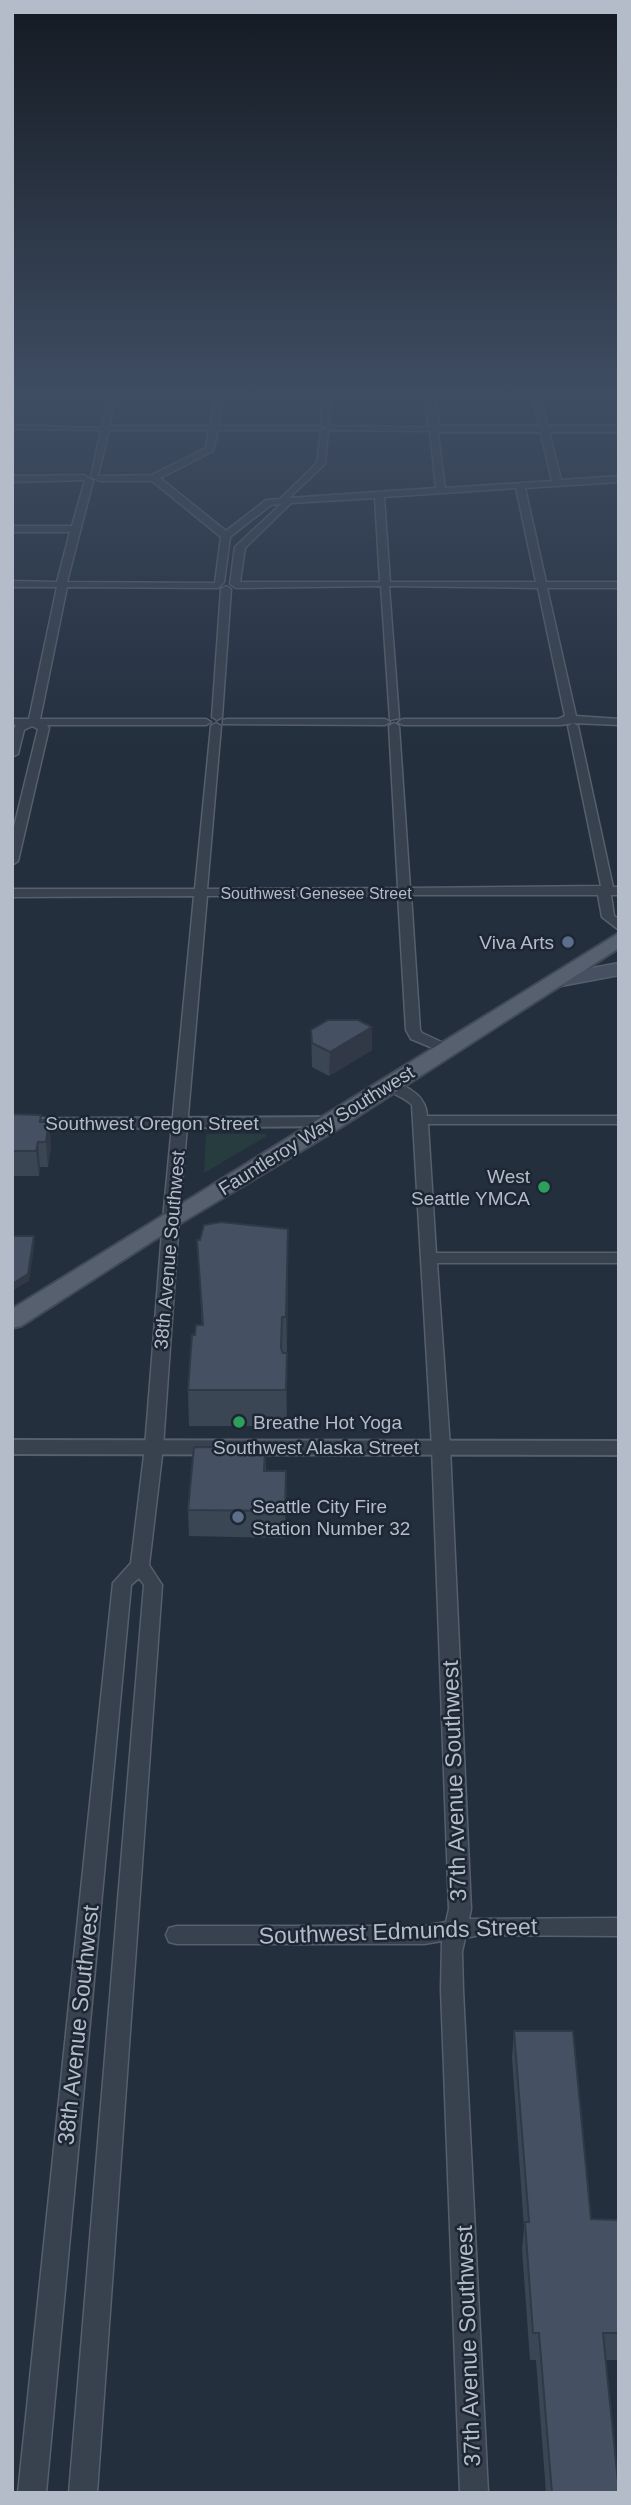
<svg xmlns="http://www.w3.org/2000/svg" width="631" height="2505" viewBox="0 0 631 2505" font-family="Helvetica,sans-serif">
  <style>
    .green { fill: #263c3f }
    .lines { fill: none; stroke-linecap: round; stroke-linejoin: round }
    .minor-casing { stroke: #565f6c; stroke-width: 3 }
    .tertiary-casing { stroke: #565f6c; stroke-width: 4 }
    .secondary-casing { stroke: #565f6c; stroke-width: 3 }
    .primary-casing { stroke: #414a57; stroke-width: 4 }
    .minor { fill: #38414e; fill-rule: evenodd }
    .tertiary { fill: #38414e; fill-rule: evenodd }
    .secondary { fill: #465061; fill-rule: evenodd }
    .primary { fill: #56606e; fill-rule: evenodd }
    .wall { fill: #3b4654 }
    .shaded-wall { fill: #303945 }
    .building { fill: #455162; stroke: #303945; stroke-width: 2 }
    .service-dot { fill: #5c6f8a; stroke: #1d2633; stroke-width: 2.5 }
    .leisure-dot { fill: #2e9e5b; stroke: #1d2633; stroke-width: 2.5 }
    .labels { text-anchor: middle; stroke-width: 5; stroke-linejoin: round; paint-order: stroke }
    .far-street-label { font-size: 16px; fill: #b4bcc9; stroke: #1d2633 }
    .poi-label { font-size: 19px; fill: #b4bcc9; stroke: #1d2633; text-anchor: end }
    .street-label { font-size: 19px; fill: #b4bcc9; stroke: #1d2633 }
    .near-street-label { font-size: 23px; fill: #b4bcc9; stroke: #1d2633 }
  </style>
  <rect width="100%" height="100%" fill="#242f3e"/>
  <path class="green" d="M206,1134H265L267,1136L204,1173Z"/>
  <g class="lines">
    <g class="minor-casing">
      <path id="minor" d="M109,396H117L109,426H210L216,396H224L218,426H321V430H218L213,451L160,478L226,531L266,500L280,499L317,463L321,431L328,429L321,426L322,396H330L329,426L437,427L445,488L552,481L532,396H540L561,480L619,476V482L525,488L546,582H619V588H547L576,716L619,719V725L573,723L578,726L613,887H619V895H611L614,916L619,919V930L602,917L598,895H411L420,1030L422,1033L450,1046L452,1049L445,1053L411,1039L406,1030L398,895L207,896L179,1219L163,1447L149,1565L162,1585L97,2493H69L144,1585L139,1578L131,1585L46,2493H18L113,1583L131,1563L145,1447L163,1219L194,896L12,897V889H195L211,726L216,723L221,726L207,889L398,888L389,726L394,723L399,726L410,888L601,886L568,726L573,723L561,725H403L398,722L403,719H558L565,716L538,588L389,586L399,718L390,720L381,586L236,588L230,584L235,547L281,504L271,505L230,537L224,582L218,588L67,587L40,719H206L211,722L206,725H47L49,728L18,861L12,865V835L38,729L32,726L24,730L18,754L12,757V733L16,725H12V719H29L57,587H12V581L57,582L70,532H12V526H72L85,480L12,482V476L84,475L93,481L67,582L215,583L221,537L152,481H100L91,477L101,430L12,429V425L102,428ZM109,430H209L206,448L152,475L98,476ZM328,430L430,431L436,488L289,498L325,464ZM516,488L536,582H390L384,497ZM375,498L380,582H240L245,548L291,503Z
        M226,586L231,589L222,717L217,720L212,717L221,589Z
        M227,719H385L390,722L385,725L223,724V720Z
        M389,1081C408,1086 426,1095 427,1116H619V1124H428L436,1253H619V1263H437L450,1447L471,1909L469,1919L619,1918V1936L480,1935L465,1938L462,1952L463,1990L488,2493H460L441,1990L442,1941L424,1944H177L169,1942L166,1935L169,1928L177,1926H424L446,1922L449,1909L432,1447L412,1105C403,1096 390,1094 382,1085Z"/>
    </g>
    <g class="tertiary-casing">
      <path id="tertiary" d="M425,396H435L439,426H619V432H434L429,429Z
        M333,1117L342,1122L339,1126L12,1129V1119Z
        M12,1440L619,1441V1455L12,1454Z"/>
    </g>
    <g class="secondary-casing">
      <path id="secondary" d="M619,963V975L550,988L540,982L550,976Z"/>
    </g>
    <g class="primary-casing">
      <path id="primary" d="M619,933V948L341,1127L179,1224L21,1326L12,1328V1309Z"/>
    </g>
    <use href="#minor" class="minor"/>
    <use href="#tertiary" class="tertiary"/>
    <use href="#secondary" class="secondary"/>
    <use href="#primary" class="primary"/>
  </g>
  <path class="wall" d="M311,1030L372,1050L329,1076L312,1067Z
    M12,1114L42,1122H49L51,1146L48,1167H40L39,1176H12Z
    M197,1240L288,1264L287,1353H283H287V1426H189L188,1390L195,1335L202,1325Z
    M265,1448L266,1471L287,1498L285,1538L189,1536L188,1510Z
    M514,2031L591,2219L619,2220V2360H606L619,2493H546L536,2360H530L522,2249L524,2228L512,2058Z"/>
  <path class="shaded-wall" d="M372,1027V1050L329,1076L330,1052Z
    M49,1122L51,1146L48,1167L46,1142Z
    M38,1142L40,1167L39,1176L36,1151Z
    M288,1229V1264L287,1353L286,1317Z
    M34,1236L35,1242L29,1281L12,1291V1284Z
    M287,1353V1426L286,1390Z
    M286,1471L287,1498L285,1538V1511Z"/>
  <path class="building" d="M328,1020H358L372,1027L330,1052L312,1043L311,1030Z
    M12,1114L41,1115L40,1122H49L46,1142H38L36,1151H12Z
    M221,1222L288,1229L286,1317H282L281,1348L283,1353H287L286,1390H188L192,1335H195L196,1325H203L197,1240H200L204,1225Z
    M12,1236H34L28,1274L12,1284Z
    M194,1447L265,1448L264,1471H286L285,1511L188,1510Z
    M514,2031H573L591,2219L619,2220V2333H603L619,2493H552L539,2333H533L525,2222H529Z"/>
  <linearGradient id="sky" x2="0" y2="1"><stop stop-color="#141a22"/><stop offset="0.53" stop-color="#3f4d63"/><stop offset="1" stop-color="#3f4d63" stop-opacity="0"/></linearGradient>
  <rect width="631" height="746" fill="url(#sky)"/>
  <g class="service-dot">
    <circle cx="568" cy="942" r="7"/>
    <circle cx="238" cy="1517" r="7"/>
  </g>
  <g class="leisure-dot">
    <circle cx="544" cy="1187" r="7"/>
    <circle cx="239" cy="1422" r="7"/>
  </g>
  <g class="labels">
    <g class="far-street-label">
      <text x="316" y="899">Southwest Genesee Street</text>
    </g>
    <g class="poi-label">
      <text x="554" y="949">Viva Arts</text>
      <text x="530" y="1183">West<tspan x="530" dy="22">Seattle YMCA</tspan></text>
      <text x="253" y="1429" text-anchor="start">Breathe Hot Yoga</text>
      <text x="252" y="1513" text-anchor="start">Seattle City Fire<tspan x="252" dy="22">Station Number 32</tspan></text>
    </g>
    <g class="street-label">
      <text x="152" y="1130">Southwest Oregon Street</text>
      <text transform="translate(316 1130) rotate(-32)" y="7">Fauntleroy Way Southwest</text>
      <text transform="translate(169 1250) rotate(-85)" y="7">38th Avenue Southwest</text>
      <text x="316" y="1454">Southwest Alaska Street</text>
    </g>
    <g class="near-street-label">
      <text transform="translate(454 1781) rotate(-92)" y="8">37th Avenue Southwest</text>
      <text transform="translate(398 1931) rotate(-2)" y="8">Southwest Edmunds Street</text>
      <text transform="translate(78 2025) rotate(-84)" y="8">38th Avenue Southwest</text>
      <text transform="translate(468 2346) rotate(-92)" y="8">37th Avenue Southwest</text>
    </g>
  </g>
  <rect width="631" height="2505" fill="none" stroke="#b4bcc9" stroke-width="28"/>
</svg>
